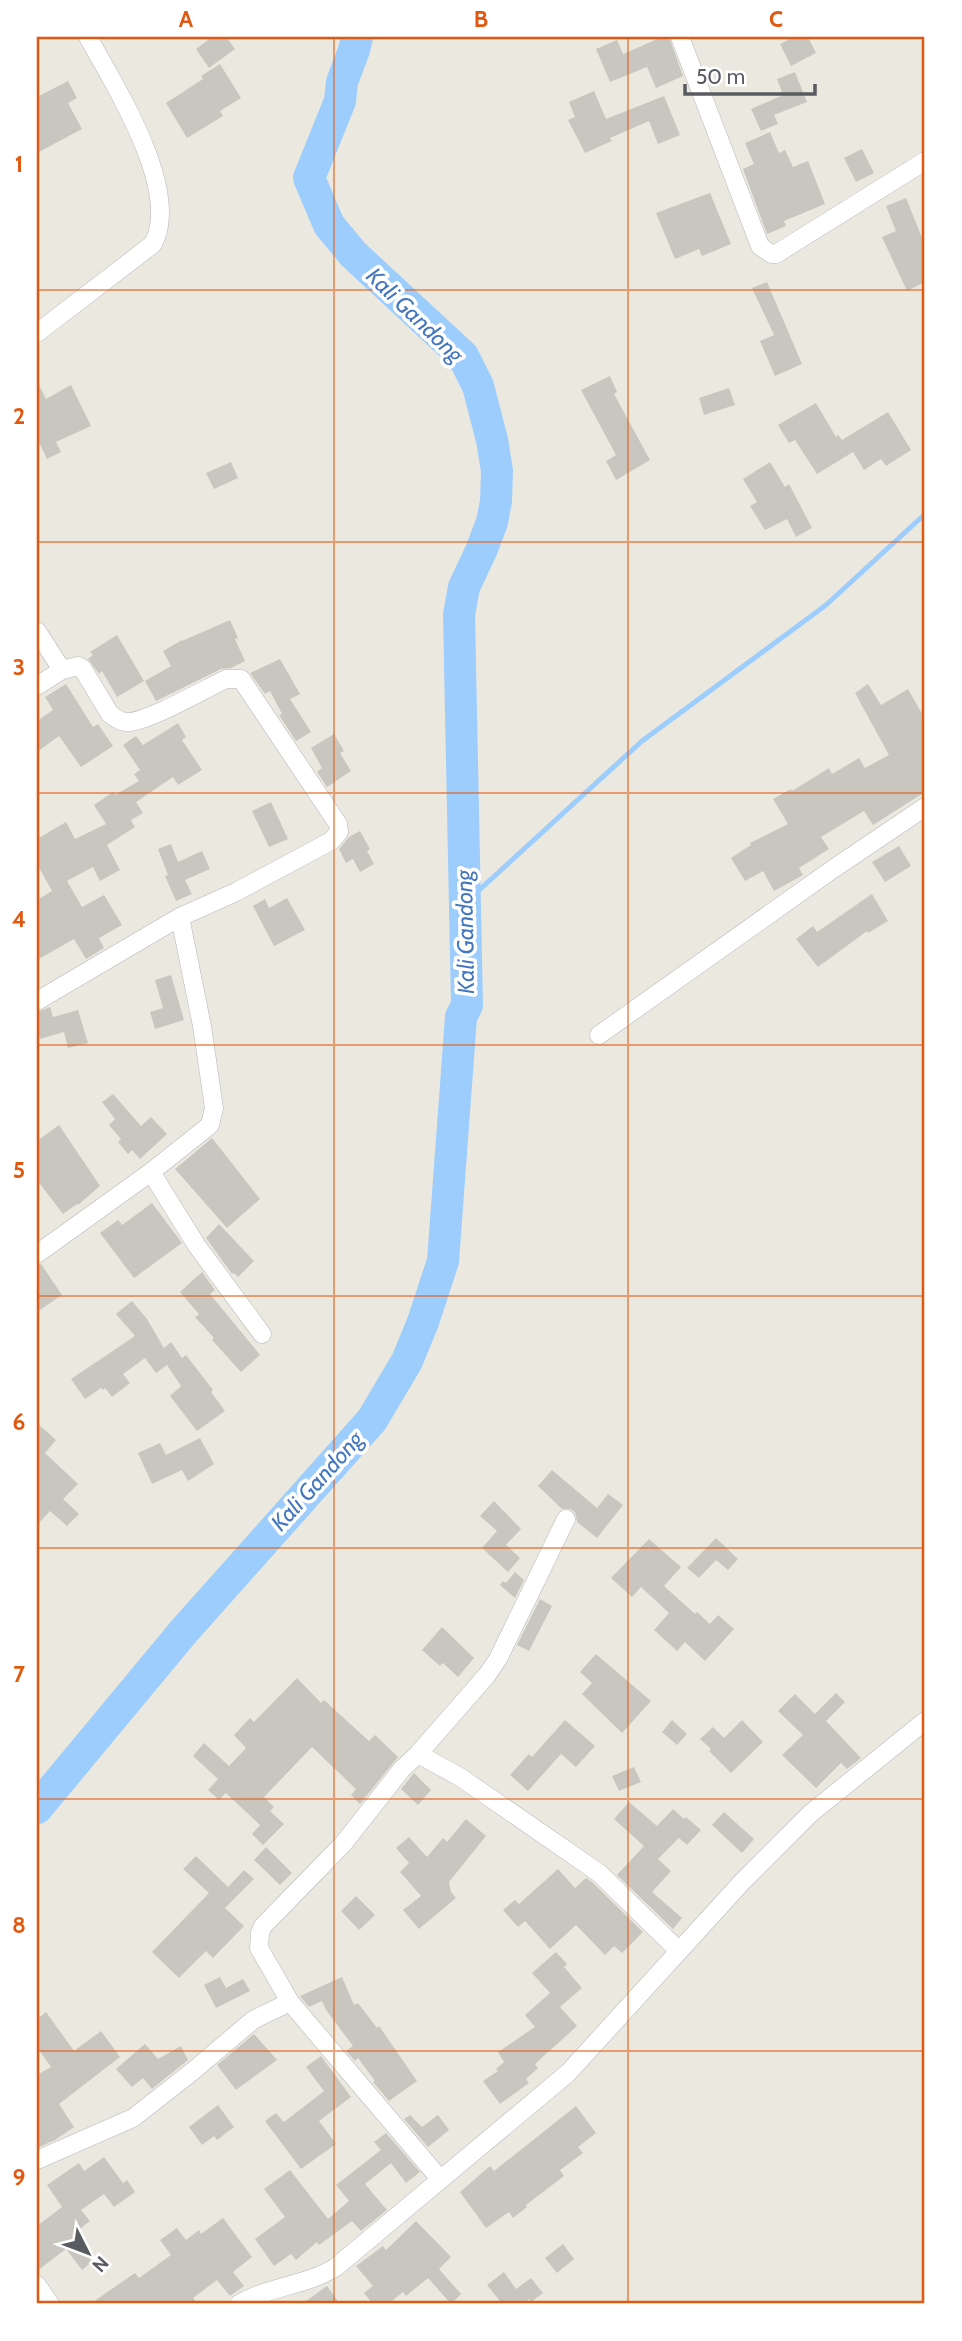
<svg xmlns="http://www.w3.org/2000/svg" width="962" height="2341" viewBox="0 0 962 2341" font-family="Cabin,sans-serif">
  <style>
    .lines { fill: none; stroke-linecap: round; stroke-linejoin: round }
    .stream { stroke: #9dcdfd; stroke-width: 5 }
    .river { stroke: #9dcdfd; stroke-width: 32 }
    .building { fill: #c8c6bf }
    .minor-casing { stroke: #b5b7bc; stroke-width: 19 }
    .minor { stroke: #fff; stroke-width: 18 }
    .grid { fill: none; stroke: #e15910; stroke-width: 2; stroke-opacity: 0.55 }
    .labels { text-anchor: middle; stroke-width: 7; stroke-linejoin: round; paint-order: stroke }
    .water-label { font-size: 23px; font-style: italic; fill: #4276bf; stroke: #fff }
    .neatline { fill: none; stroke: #e15910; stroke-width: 2.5 }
    .grid-label { font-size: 23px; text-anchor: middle; font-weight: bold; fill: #e15910 }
  </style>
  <rect width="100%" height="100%" fill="#ebe9df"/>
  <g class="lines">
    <path class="stream" d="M465,903L642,741L826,605L925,514"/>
    <path class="river" d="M37,1808L184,1631L372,1420L407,1361L423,1322L443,1261L461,1017L467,1005L459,615L464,587L481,551L492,522L496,501L497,471L492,440L478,386L463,356L353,254L329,225L309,178L340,101L342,82L354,50L357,37"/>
  </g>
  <path class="building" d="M212,37H226L235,49L209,68L196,49Z
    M662,37H669L683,76L656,88L647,67L610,82L596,49L617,40L623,54Z
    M794,37H808L816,53L791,66L780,44Z
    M220,64L241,98L220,111L223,116L187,138L166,103L203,79L201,76Z
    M795,72L807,102L774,115L778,124L761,131L751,109L783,95L777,79Z
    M68,81L77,98L68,103L82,129L37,153V97Z
    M594,91L606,119L664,96L680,135L658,144L649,121L610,138L612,141L585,153L568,120L575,117L569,102Z
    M770,132L779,153L785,150L793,167L808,161L825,204L784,221L786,226L767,234L743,169L754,164L745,143Z
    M862,149L874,173L856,182L844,158Z
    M710,193L731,244L702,256L699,249L675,259L656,213Z
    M906,198L925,245V282L907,291L882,237L896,231L886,206Z
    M767,282L802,364L775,376L760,341L774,335L752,288Z
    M610,376L617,392L614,394L650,460L616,480L606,461L616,455L581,390Z
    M37,381L46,399L71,385L91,426L56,442L61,452L47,459L37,438Z
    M729,388L735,405L704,415L699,398Z
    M816,403L836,437L838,435L842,440L888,412L911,450L886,466L881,459L864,470L853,452L817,474L795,440L789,443L778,425Z
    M231,462L238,478L214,489L206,473Z
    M770,462L785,487L789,484L812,528L796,537L787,519L765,530L750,506L757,502L743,479Z
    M230,620L238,638L235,639L245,661L231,668L221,669L156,701L145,681L171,666L163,651L182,640V641Z
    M117,635L144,681L117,697L102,671L99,674L88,659L93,655L90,652Z
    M280,659L300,694L290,699L311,732L296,741L279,715L282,714L270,691L265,694L250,673Z
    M66,684L93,727L98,724L113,746L81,767L59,736L37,752V721L53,710L45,697Z
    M868,684L881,705L908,689L925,719V792L873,825L864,811L821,837L829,849L799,868L803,875L774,891L763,871L745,881L731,858L751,845L750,843L788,824L773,799L791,789L792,791L829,768L832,774L859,758L865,768L889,755L855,693Z
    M178,723L186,737L182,740L202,770L178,785L173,777L136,802L143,813L131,820L135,827L107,845L120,870L100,881L93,867L67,881L82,907L104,895L122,925L99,938L104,948L86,959L74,939L37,960V900L52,891L37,864V839L66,822L75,839L106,824L94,805L113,792L115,795L139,781L134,774L140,770L123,745L136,736L143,745Z
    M334,734L344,751L340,753L351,771L327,787L317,772L322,768L311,748Z
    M271,802L288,839L269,847L252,811Z
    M360,831L370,849L367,851L374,864L360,872L353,859L346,863L339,849L349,837Z
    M171,844L178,862L202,851L210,869L185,880L192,894L176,901L165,876L168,875L158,849Z
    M899,846L911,866L885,882L872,862Z
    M872,894L888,921L868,933L867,931L818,967L796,939L813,926L817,932Z
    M287,898L305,930L274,946L253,906L265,899L269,908Z
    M171,975L184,1020L155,1029L150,1012L163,1008L155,980Z
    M50,1007L53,1017L78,1010L88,1043L68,1048L64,1032L40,1039L37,1027V1012Z
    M113,1094L141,1126L151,1117L167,1134L140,1159L132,1150L128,1154L118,1142L121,1139L109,1125L115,1119L102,1102Z
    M59,1125L100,1186L78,1205L77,1204L63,1214L37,1180V1141Z
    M212,1138L260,1199L227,1228L175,1169Z
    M152,1203L182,1243L134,1278L100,1233L118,1220L122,1225Z
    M219,1224L254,1261L238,1277L234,1273L232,1274L206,1238Z
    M41,1264L62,1295L37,1312V1265Z
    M202,1272L215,1290L210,1294L260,1355L241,1372L212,1340L214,1338L195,1317L199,1314L180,1292Z
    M132,1301L147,1319L164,1348L171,1342L182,1358L186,1355L213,1390L211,1392L225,1411L197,1431L170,1396L181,1386L167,1365L156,1373L145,1358L123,1374L130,1383L112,1397L105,1388L103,1390L101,1388L85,1399L71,1379L135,1336L116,1314Z
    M37,1423L56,1440L45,1453L78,1484L63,1499L79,1514L67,1526L50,1511L37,1525Z
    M200,1438L214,1464L188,1481L182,1470L152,1484L138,1453L160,1443L166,1455Z
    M552,1470L597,1508L608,1494L623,1505L597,1538L577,1522L575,1512L570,1509H562L538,1486Z
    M494,1501L521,1529L506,1545L520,1558L508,1572L482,1548L497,1531L480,1516Z
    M716,1538L738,1559L728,1570L716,1560L699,1578L687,1568Z
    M649,1539L681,1567L664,1586L695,1614L697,1612L710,1624L718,1615L734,1629L705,1661L685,1642L677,1651L654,1630L669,1613L641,1587L632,1597L611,1578Z
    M515,1572L524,1580L515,1598L500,1585L503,1581L506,1583Z
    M540,1599L552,1606L529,1651L517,1645Z
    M442,1627L474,1658L458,1677L443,1663L440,1666L422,1650Z
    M596,1654L651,1701L622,1733L582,1694L592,1683L580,1672Z
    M297,1678L321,1703L324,1700L369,1741L375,1735L398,1757L360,1804L351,1795L356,1789L312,1747L264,1797L274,1807L270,1811L284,1824L263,1845L252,1834L260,1825L226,1793L219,1800L208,1790L218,1779L193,1756L204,1743L229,1766L246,1748L234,1735L250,1718L254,1722Z
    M836,1693L845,1702L826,1721L861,1758L847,1769L841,1763L816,1788L782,1755L803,1735L778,1711L795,1694L815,1714Z
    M565,1720L595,1746L576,1767L561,1754L528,1791L510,1775L529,1754L532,1757Z
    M672,1720L687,1734L677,1745L662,1732Z
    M742,1720L763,1742L731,1773L709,1751L711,1749L700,1739L713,1727L724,1738Z
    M634,1767L641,1782L619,1791L612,1776Z
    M414,1773L431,1790L418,1805L401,1789Z
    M629,1802L657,1826L673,1809L684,1819L686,1817L701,1830L687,1845L679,1838L658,1859L671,1871L652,1892L682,1918L673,1929L617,1875L644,1846L614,1819Z
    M724,1812L754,1839L742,1853L712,1825Z
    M466,1819L486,1836L449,1882L451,1892L456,1898L419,1929L403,1910L421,1896L400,1872L409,1863L396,1848L409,1837L427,1857L443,1838L447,1842Z
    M266,1847L292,1873L280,1885L254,1860Z
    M196,1856L228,1887L244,1870L254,1879L225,1908L244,1926L213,1958L206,1951L179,1978L152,1952L209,1893L183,1869Z
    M558,1869L575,1888L586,1878L592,1882L643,1932L622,1953L614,1946L605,1955L576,1925L550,1949L525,1921L518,1927L503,1910L515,1900L519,1904Z
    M356,1896L375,1915L359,1930L341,1911Z
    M556,1952L567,1964L564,1967L582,1988L560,2007L577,2026L535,2064L538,2068L526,2079L529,2083L500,2104L483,2081L498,2071L496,2069L504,2062L498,2052L535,2027L525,2015L550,1993L532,1973Z
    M220,1977L226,1988L243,1979L250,1991L216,2008L204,1985Z
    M342,1977L354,2005L358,2003L377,2028L379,2026L417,2081L389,2101L373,2082L375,2081L358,2058L355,2061L346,2051L353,2046L326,2010L322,2001L309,2007L300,1996Z
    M46,2012L74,2051L101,2031L120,2057L59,2104L74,2127L55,2140L37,2148V2075L51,2067L37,2047V2019Z
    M254,2034L277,2060L236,2090L217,2065Z
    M145,2044L158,2059L181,2046L188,2060L152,2089L143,2078L132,2087L116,2069Z
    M321,2056L351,2097L319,2121L336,2144L301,2169L265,2121L276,2113L284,2122L324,2091L306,2067Z
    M218,2105L234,2127L217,2140L214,2136L202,2145L189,2127Z
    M576,2106L596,2133L578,2147L583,2153L560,2170L564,2176L526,2205L527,2207L513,2218L509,2212L486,2228L460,2192L490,2166L494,2171Z
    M410,2115L422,2127L438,2115L449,2130L428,2147L404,2119Z
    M386,2133L420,2172L406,2183L391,2163L365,2184L387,2210L361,2231L352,2221L319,2245L317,2242L296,2260L291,2254L274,2266L255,2239L285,2217L264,2189L290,2170L328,2219L349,2201L336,2185L381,2150L374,2142Z
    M104,2157L123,2183L127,2180L135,2192L114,2207L104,2194L81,2210L90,2221L72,2235L92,2262L82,2270L66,2249L37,2271V2226L62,2207L47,2185L79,2163L84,2171Z
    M223,2218L252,2257L233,2272L244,2286L230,2296L217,2280L193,2298L198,2304H90L135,2273L139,2278L171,2255L160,2240L177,2228L186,2240L199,2230L201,2234Z
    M416,2221L451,2257L439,2269L461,2294L451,2304L428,2278L406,2296L403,2292L388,2304H373L364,2293L373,2286L356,2266L383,2246L386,2250Z
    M563,2244L574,2259L557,2273L545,2258Z
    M504,2272L516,2289L531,2278L543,2293L531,2302L529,2299L526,2302L528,2304H495L500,2301L487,2285Z
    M327,2286L340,2304H302Z"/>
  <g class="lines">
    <g class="minor-casing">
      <path id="minor" d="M680,37L760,246L771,254H776L925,161
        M37,333L153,244C182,190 114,85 88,37
        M37,631L62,670
        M37,686L62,670L78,666L82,668L110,714C116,719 123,723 130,722C153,719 203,690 226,679H241L338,824L339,832L331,841L236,892L180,917L37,1001
        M599,1035L833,869L925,807
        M151,1172L197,1246L262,1334
        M37,1254L151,1172L210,1125L214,1108L202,1026L180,917
        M418,1754L487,1675L498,1659L566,1519
        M37,2160L133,2118L193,2071L253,2020L290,2002
        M440,2179L290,2002L259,1948L260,1933L263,1926L343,1844L402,1769L418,1754L460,1777L599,1873L679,1951
        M37,2285L50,2304
        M239,2304C269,2286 306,2286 336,2267L568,2073L742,1882L811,1813L925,1721"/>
    </g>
    <use href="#minor" class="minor"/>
  </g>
  <path class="grid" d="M334,37V2304M628,37V2304M37,290H925M37,542H925M37,793H925M37,1045H925M37,1296H925M37,1548H925M37,1799H925M37,2051H925"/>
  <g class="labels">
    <g class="water-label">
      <text transform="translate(415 315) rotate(44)" y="8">Kali Gandong</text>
      <text transform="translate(465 932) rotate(-91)" y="8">Kali Gandong</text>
      <text transform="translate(317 1481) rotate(-48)" y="8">Kali Gandong</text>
    </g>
  </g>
  <rect width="962" height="2341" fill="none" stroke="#ffffff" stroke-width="77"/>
  <g transform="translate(88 2253) rotate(132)" stroke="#ffffff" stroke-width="5" paint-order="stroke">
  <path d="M0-5L12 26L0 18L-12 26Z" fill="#585b60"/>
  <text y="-10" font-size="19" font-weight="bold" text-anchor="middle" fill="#585b60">N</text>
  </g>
  <path d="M685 84v10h130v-10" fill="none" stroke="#585b60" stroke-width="3.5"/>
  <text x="696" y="84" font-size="21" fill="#585b60" stroke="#ffffff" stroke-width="5" paint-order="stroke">50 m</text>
  <rect x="38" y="38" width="885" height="2264" class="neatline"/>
  <g class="grid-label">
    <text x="186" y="27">A</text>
    <text x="481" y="27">B</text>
    <text x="776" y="27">C</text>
    <text x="19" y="172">1</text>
    <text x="19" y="424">2</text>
    <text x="19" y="675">3</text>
    <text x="19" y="927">4</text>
    <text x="19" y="1178">5</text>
    <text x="19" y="1430">6</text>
    <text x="19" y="1682">7</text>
    <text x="19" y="1933">8</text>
    <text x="19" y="2185">9</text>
  </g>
</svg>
